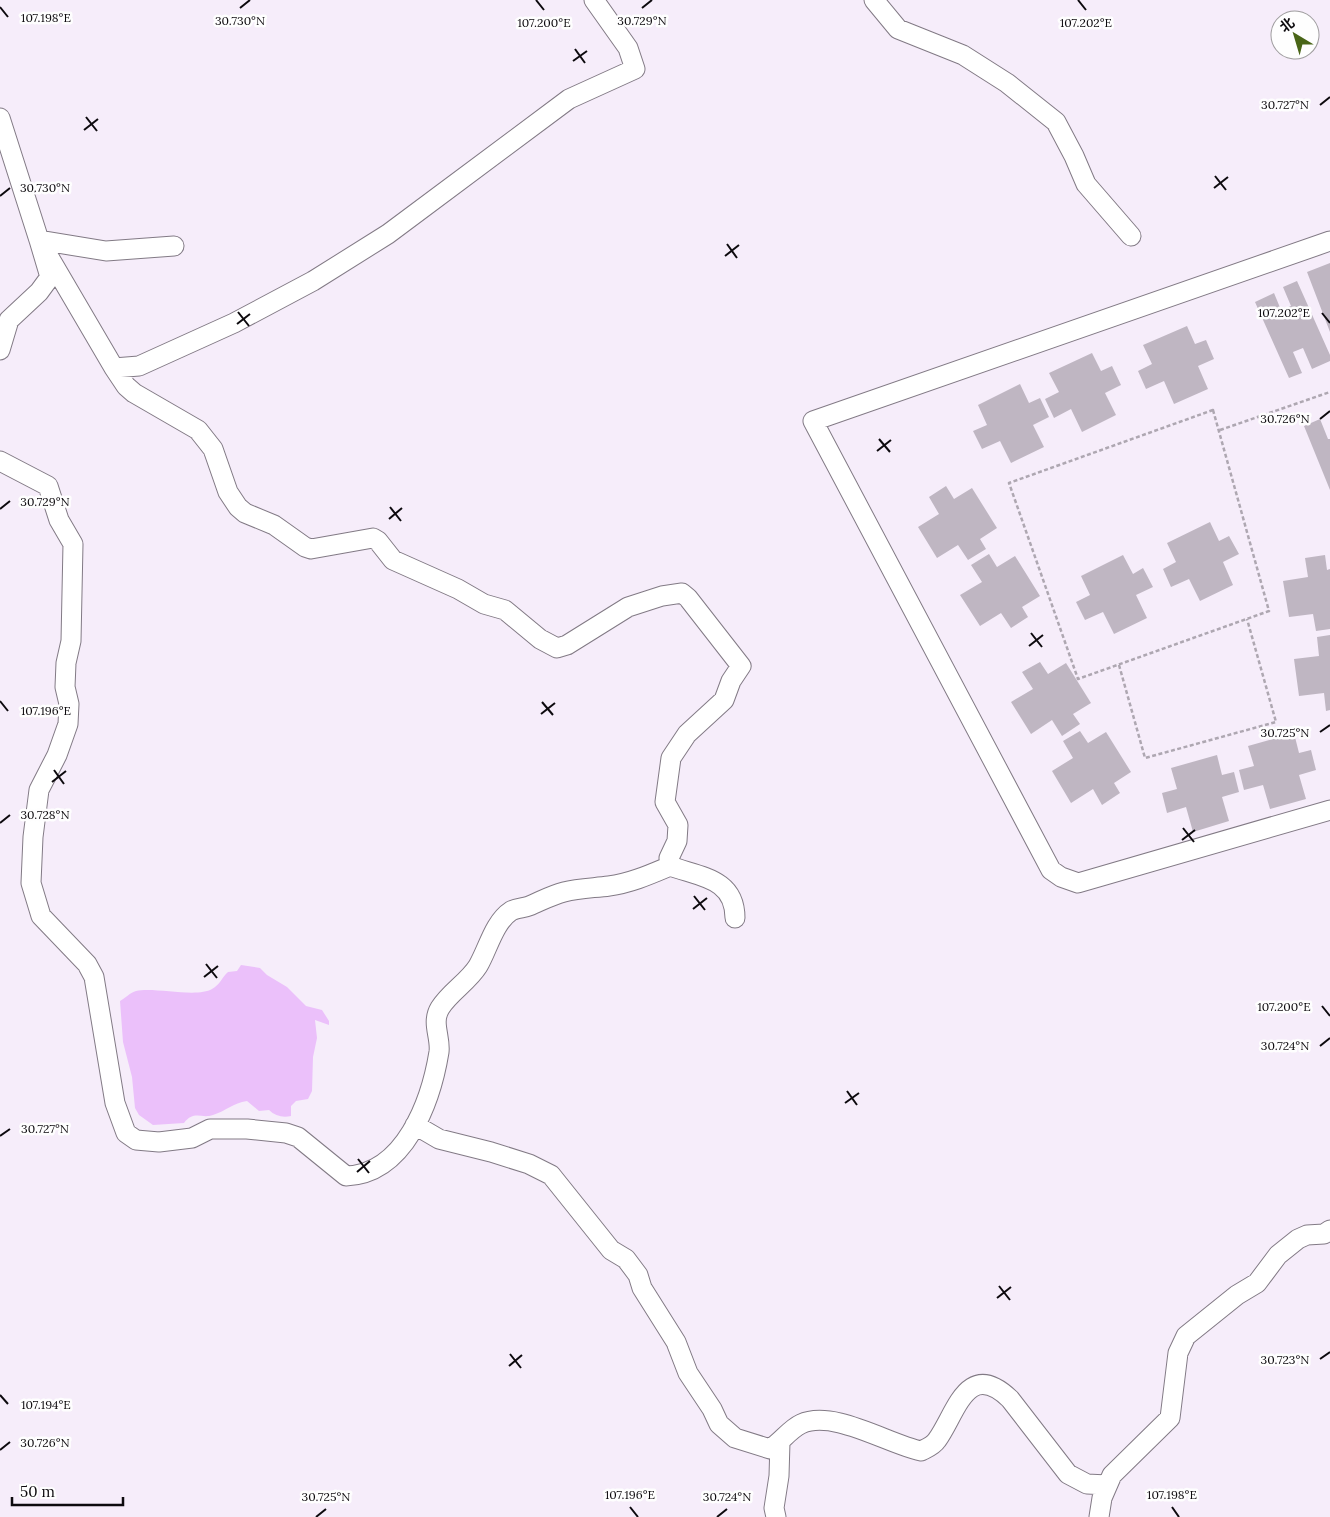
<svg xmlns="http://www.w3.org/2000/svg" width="1330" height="1517" viewBox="0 0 1330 1517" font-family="Lora,'Noto Sans SC',serif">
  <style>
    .water { fill: #ebc0fa }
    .building { fill: #bfb6c2 }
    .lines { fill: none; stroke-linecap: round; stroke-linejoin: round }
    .minor-casing { stroke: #827a85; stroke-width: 21 }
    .path { stroke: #aea7b1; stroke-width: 2.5; stroke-dasharray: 4 2.5; stroke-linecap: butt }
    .minor { stroke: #fff; stroke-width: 19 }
    .ticks { fill: none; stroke: #0d0a0e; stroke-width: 2 }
    .ticks-label { font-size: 12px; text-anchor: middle; fill: #0d0a0e; stroke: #fefefe; stroke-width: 5; stroke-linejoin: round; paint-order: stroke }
  </style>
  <rect width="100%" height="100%" fill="#f6edfa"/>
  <path class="water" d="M241,965L260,968L267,975L287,987L306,1006L322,1010L329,1021V1025L315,1020L317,1038L313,1057L312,1091L308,1099L296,1101L291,1106V1116C283,1118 275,1116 269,1110L259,1111L247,1101C233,1103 226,1111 213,1115C201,1119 194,1110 184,1123L153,1125L139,1115L135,1108L132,1077L123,1042L120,1001C124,999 131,992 136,991C155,987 197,998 212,989C220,985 222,977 228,972L237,971Z"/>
  <path class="building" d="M1330,263V332L1307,272Z
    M1297,281L1330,355V361L1312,369L1303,348L1293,352L1302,373L1289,378L1255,302L1274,293L1281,310L1291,306L1283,287Z
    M1187,326L1195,344L1206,340L1214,359L1198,366L1208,389L1174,404L1164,381L1146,389L1138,371L1152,364L1143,345Z
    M1092,353L1101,371L1112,366L1121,385L1105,393L1116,415L1082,432L1071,409L1054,418L1045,399L1059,392L1049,373Z
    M1020,384L1029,403L1040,398L1049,417L1033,425L1044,447L1011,463L1000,441L982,449L973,431L987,425L978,405Z
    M1320,419L1328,439H1330V490L1304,426Z
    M946,486L954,499L972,488L997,528L980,539L986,549L968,560L958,545L937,558L918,527L939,514L929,497Z
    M1210,522L1219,541L1229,536L1239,554L1223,562L1233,585L1200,601L1189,579L1171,587L1163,569L1176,562L1167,543Z
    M989,554L997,567L1015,556L1040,596L1022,607L1028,617L1011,628L1001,613L980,626L960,595L982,582L971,565Z
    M1123,555L1133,574L1143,568L1153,587L1136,595L1147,618L1114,634L1103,612L1085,620L1076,602L1090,595L1081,576Z
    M1325,555L1327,570L1330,569V629L1316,631L1313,614L1289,617L1283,581L1308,577L1305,558Z
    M1330,635V710L1326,711L1324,693L1299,696L1294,659L1319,656L1317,637Z
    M1040,662L1048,674L1066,663L1091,703L1073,714L1080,724L1062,736L1052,720L1031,734L1011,702L1033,689L1022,672Z
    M1080,731L1088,743L1106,732L1131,772L1114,783L1120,793L1102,805L1093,789L1071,803L1052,771L1073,758L1063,741Z
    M1294,733L1299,753L1311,750L1316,770L1299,775L1306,799L1270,809L1263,785L1244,790L1239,770L1254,766L1248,746Z
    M1217,755L1222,775L1234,772L1239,792L1222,797L1229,821L1193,832L1186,807L1167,813L1162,793L1177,789L1171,768Z"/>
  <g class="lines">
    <g class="minor-casing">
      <path id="minor" d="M874,0L898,29L963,55L1007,83L1056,122L1074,156L1086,184L1131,236
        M0,118L39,240L114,368L126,386L134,393L198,430L213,449L228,492L238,507L245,513L274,525L305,547L311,549L373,538L378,541L393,560L458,589L484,604L505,610L540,639L557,648L567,645L628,607L662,596L682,593L688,598L741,666L731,681L724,700L687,734L671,758L665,802L678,825L677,841L669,858L670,866C700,877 735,878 735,918
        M1330,241L813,421L1051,870L1061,877L1078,883L1330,810
        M0,350L9,320L39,292L50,277L39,240L106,251L174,246
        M114,368L139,366L234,323L313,281L388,234L569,99L635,69L628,48L594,0
        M0,461L48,486L59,520L73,544L71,641L66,663L65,687L69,704L68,724L57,755L39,790L33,837L31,883L41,916L87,964L94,977L115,1103L126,1133L136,1140L159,1142L192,1138L210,1129H247L286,1133L298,1137L346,1176C405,1174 431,1101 439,1052C441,1037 431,1023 440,1008C450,992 468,982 478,966C488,949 494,922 511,911C516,908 524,908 529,906C541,901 552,895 564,892C579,888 595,888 609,886C631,883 651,874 670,866
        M415,1125L439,1139L491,1152L529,1164L551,1175L611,1250L626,1259L638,1275L642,1288L676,1342L688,1373L712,1409L719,1424L735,1438L770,1449C781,1442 790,1429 801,1424C833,1409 888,1444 921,1451C927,1448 933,1446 937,1440C956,1414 967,1358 1010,1399L1068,1474L1087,1484L1107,1485
        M776,1517L774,1508L779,1476L780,1442
        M1099,1517L1102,1498L1112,1475L1170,1418L1178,1353L1186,1336L1237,1295L1257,1283L1278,1255L1298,1239L1307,1235L1324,1234L1330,1230"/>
    </g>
    <path class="path" d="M1213,410L1269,611L1078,679L1009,483Z
      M1220,430L1330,392
      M1119,665L1145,758L1276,722L1247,619"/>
    <use href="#minor" class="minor"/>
  </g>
  <path class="ticks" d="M536,0L544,10M1078,0L1086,10M0,7L8,17M240,8L250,0M642,8L652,0M575,49L585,63M573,61L587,51M1320,105L1330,97M86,117L97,131M84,130L98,119M1215,176L1226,190M1214,188L1228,177M0,196L10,188M727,244L737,258M725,256L739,245M238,312L249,326M1322,313L1330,323M237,324L250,314M1320,419L1330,411M879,439L890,452M877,451L891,440M390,507L401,521M0,509L10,501M389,519L402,508M1031,633L1042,647M1029,646L1043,635M0,701L8,711M542,702L553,715M541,714L555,703M1320,732L1330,725M54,770L64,784M52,782L66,771M0,823L10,815M1183,828L1194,842M1182,840L1195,830M694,896L705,910M693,909L707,898M206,964L217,978M204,977L218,966M1322,1006L1330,1016M1320,1046L1330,1038M847,1091L857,1105M845,1103L859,1093M0,1136L10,1129M358,1159L369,1173M357,1172L370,1161M999,1286L1010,1300M997,1298L1011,1287M510,1354L521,1368M1320,1359L1330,1352M509,1366L522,1355M0,1395L8,1404M0,1450L10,1442M630,1507L638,1517M1172,1507L1179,1517M316,1517L326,1509M717,1517L727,1509"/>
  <g class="ticks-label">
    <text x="46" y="22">107.198°E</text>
    <text x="240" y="25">30.730°N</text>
    <text x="642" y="25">30.729°N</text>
    <text x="544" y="27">107.200°E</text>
    <text x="1086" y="27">107.202°E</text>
    <text x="1285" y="109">30.727°N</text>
    <text x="45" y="192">30.730°N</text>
    <text x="1284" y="317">107.202°E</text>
    <text x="1285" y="423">30.726°N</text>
    <text x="45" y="506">30.729°N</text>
    <text x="46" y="715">107.196°E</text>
    <text x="1285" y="737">30.725°N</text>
    <text x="45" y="819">30.728°N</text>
    <text x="1284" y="1011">107.200°E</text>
    <text x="1285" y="1050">30.724°N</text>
    <text x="45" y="1133">30.727°N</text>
    <text x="1285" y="1364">30.723°N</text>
    <text x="46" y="1409">107.194°E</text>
    <text x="45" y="1447">30.726°N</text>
    <text x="630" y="1499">107.196°E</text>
    <text x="1172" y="1499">107.198°E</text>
    <text x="326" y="1501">30.725°N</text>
    <text x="727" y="1501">30.724°N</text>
  </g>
  <g transform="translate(1295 35) rotate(322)"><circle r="24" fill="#fefefe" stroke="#9e9c9e"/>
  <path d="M0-4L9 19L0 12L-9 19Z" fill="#496517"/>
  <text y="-8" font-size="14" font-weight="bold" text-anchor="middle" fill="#0d0a0e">北</text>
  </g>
  <path d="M12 1497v8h111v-8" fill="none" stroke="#0d0a0e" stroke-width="2.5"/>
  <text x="20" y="1497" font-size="15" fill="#0d0a0e" stroke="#fefefe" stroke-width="4" paint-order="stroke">50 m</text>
</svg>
